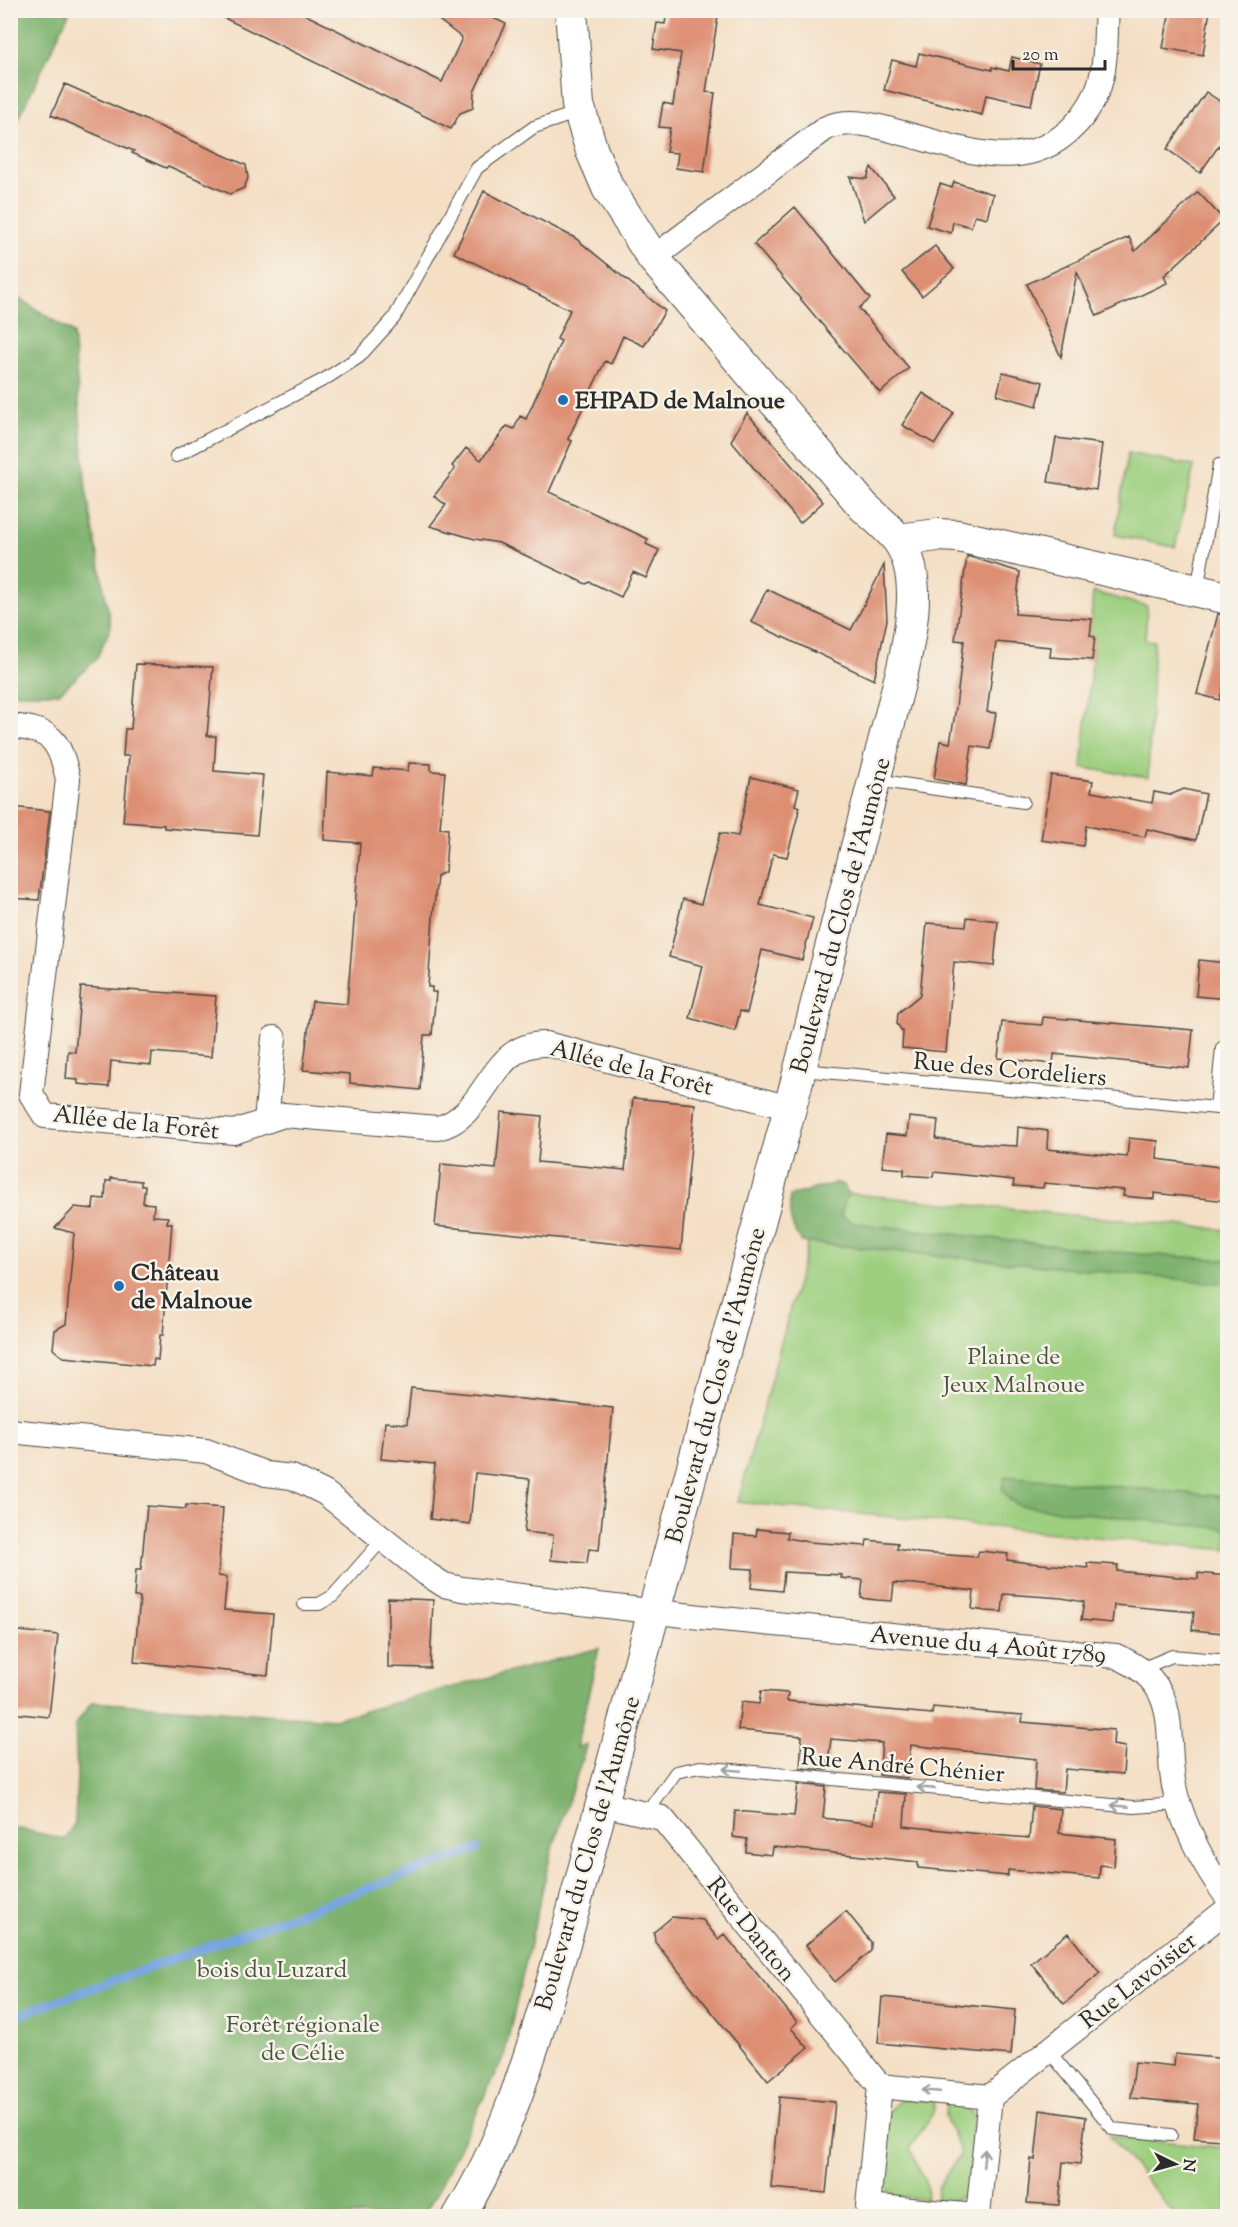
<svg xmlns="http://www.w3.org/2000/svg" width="1238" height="2227" viewBox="0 0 1238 2227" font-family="'Sorts Mill Goudy',serif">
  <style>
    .green { fill: #9dcf7f; stroke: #647d55; stroke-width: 1.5 }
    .forest { fill: #7eb26e; stroke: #546e4c; stroke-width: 1.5 }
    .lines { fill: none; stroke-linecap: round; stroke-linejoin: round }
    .stream { stroke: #77a5e0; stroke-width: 9 }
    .building { fill: #dd8f73 }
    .service-casing { stroke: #494642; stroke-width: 14 }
    .minor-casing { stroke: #494642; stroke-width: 26 }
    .tertiary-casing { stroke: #494642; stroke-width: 34 }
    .service { stroke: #fff; stroke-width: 12 }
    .minor { stroke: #fff; stroke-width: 24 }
    .tertiary { stroke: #fff; stroke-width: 32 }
    .oneway { stroke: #a0a0a0 }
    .poi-dot { fill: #1f6fb2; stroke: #f7f3e8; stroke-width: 2 }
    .labels { text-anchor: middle; stroke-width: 5; stroke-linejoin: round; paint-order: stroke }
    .poi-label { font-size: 24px; font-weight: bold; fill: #2b2b2b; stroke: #f7f3e8; text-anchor: start }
    .street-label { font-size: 24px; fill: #2b2b2b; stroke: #f7f3e8 }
    .park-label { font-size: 24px; fill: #485440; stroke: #f7f3e8 }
  </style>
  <rect width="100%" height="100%" fill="#f7f3e8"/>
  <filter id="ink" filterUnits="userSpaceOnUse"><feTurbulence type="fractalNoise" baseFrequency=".0167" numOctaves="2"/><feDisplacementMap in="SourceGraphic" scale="12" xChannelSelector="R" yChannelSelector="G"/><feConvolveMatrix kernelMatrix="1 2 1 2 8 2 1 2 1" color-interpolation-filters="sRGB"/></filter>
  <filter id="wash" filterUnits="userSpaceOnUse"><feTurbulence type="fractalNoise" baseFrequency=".008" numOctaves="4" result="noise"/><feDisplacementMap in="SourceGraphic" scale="24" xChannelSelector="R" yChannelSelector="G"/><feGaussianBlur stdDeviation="1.35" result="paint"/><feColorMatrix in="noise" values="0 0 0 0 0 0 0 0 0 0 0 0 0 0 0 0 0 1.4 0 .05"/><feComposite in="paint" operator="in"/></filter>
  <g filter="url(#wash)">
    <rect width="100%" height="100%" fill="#f4dfc5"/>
    <path class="green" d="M1128,453L1194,466L1175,547L1115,535Z
      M1093,592L1147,606L1145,640L1154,641L1148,777L1082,768L1094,637L1090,636Z
      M822,1191L1227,1230V1550L738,1502Z
      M900,2100H935L933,2113L910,2148L928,2189L926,2200L892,2195L882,2182L888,2111Z
      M946,2101C955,2103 965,2104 971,2113C977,2124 971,2186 963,2195C955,2203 947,2202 936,2201L938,2187L961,2153L945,2116Z
      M1109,2136L1227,2148V2216H1176Z"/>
    <path class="forest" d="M11,10L70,11L11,134L10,11Z
      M11,293L73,333L86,489L111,627L96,660L59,693H11Z
      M835,1183L843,1185L849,1194L843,1204L841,1216L854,1223L1114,1252L1227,1260V1284L802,1242C790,1227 789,1215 790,1196Z
      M1005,1476L1227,1497V1529L1020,1506L1009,1499L1002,1489Z
      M599,1648L576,1748L587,1744L551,1853L504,2056L437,2193L422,2216H11V1827L64,1839L75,1823L77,1774L75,1725L92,1702L334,1719Z"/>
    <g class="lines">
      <path class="stream" d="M10,2018L477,1849"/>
    </g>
    <g id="blocks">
      <path class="building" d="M208,10H296L442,82L462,38L426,10H477L506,24L474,92L473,108L460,113L451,129Z
        M667,10H719L706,92L715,93L704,172L676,168L678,153L666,152L670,128L659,127L663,103L673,105L681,53L653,49L657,23L665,24Z
        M1170,10H1210L1203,55L1163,48Z
        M919,53L992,70V67L1009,71L1012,57L1040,64L1031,105L986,95L982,115L884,90L892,60L916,66Z
        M65,84L246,165L248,178L244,188L230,194L168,166L166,168L132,153L134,151L51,115Z
        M1206,92L1227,106V134L1200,173L1167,149Z
        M871,167L894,196L864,221L850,177L867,179Z
        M954,182L993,194L987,218L975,215L971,227L953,222L951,233L927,226L940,184L952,188Z
        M484,191L575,238L665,311L644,346L623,336L611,364L605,361L568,439L572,441L549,492L648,539L646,544L659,550L646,578L633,572L621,597L590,582L586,584L499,543L475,539L430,526L446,505L434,496L455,469L452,466L466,448L481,460L507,426L514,429L520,416L526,419L561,341L557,339L570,310L454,253Z
        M1198,192L1224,220L1164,276L1167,283L1097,316L1077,272L1061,357L1027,284L1129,237L1135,251Z
        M795,207L870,299L859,308L909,368L880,393L754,244Z
        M935,246L954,269L922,296L902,272Z
        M1003,372L1043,382L1037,406L997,395Z
        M923,393L954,413L935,444L902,425Z
        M747,413L823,502L800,523L731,441Z
        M1056,438L1102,444L1096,490L1048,482Z
        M967,556L1020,572L1015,614L1092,619L1090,636L1095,637L1092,660L1050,657L1051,647L996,642L987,712L996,713L990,749L972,746L966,785L934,779L940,741L950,743L956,707L964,641L955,640Z
        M884,565L887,620L874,680L751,622L767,589L851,630Z
        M1218,614L1227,615V688L1223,687L1220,700L1197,694Z
        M136,664L213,667L207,736H216L214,771L263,775L257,835L164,828V825L123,822L129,756H123L125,729H131Z
        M409,763L431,764V771L445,772L440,828L448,829L445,872L437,876L433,917L428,987H432V992H436L432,1035H424L420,1090L350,1083V1074L303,1070L312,1001L347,1004L355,909L360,843L324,840L327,772L373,776L374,768L408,771Z
        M1051,775L1093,781L1091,792L1152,803L1154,792L1170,795L1184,789L1206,794L1196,840L1147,829L1145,837L1086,826L1083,846L1041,840Z
        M751,777L799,789L795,805L800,807L787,857L773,854L760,905L813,918L802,960L762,950L747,1013L740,1011L735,1031L690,1018L703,966L669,957L683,899L701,904L720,833L738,836Z
        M10,807L50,811L39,900L10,898Z
        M967,917L998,921L994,966L954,962L946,1052L902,1048L903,1032L897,1024L898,1013L920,995L927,923L966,926Z
        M1199,960L1227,963V999L1196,996Z
        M81,987L216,996L211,1057L152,1052L151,1065L111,1061L109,1087L78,1084V1080L66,1079L68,1051L75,1052Z
        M1043,1017L1193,1030L1189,1068L1054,1054L1053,1064L998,1058L1002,1022L1042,1025Z
        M633,1098L695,1104L681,1250L435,1226L441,1164L496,1169L501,1112L542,1116L538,1162L625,1170Z
        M909,1117L938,1120L936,1139L995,1145L1017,1146L1018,1127L1048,1131L1047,1149L1106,1155L1127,1157L1129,1138L1158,1141L1157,1159L1227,1168V1201L1154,1193V1199L1123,1196L1124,1190L1044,1183L1043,1188L1013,1186L1014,1180L934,1172L933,1177L904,1175V1169L882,1167L886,1134L907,1136Z
        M111,1178L141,1181V1186H145L143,1203L154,1204L153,1216L168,1217L167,1223H172L163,1335H160L158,1360L154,1359L153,1366L63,1357L53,1349L55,1330L66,1324L74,1233L55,1228L75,1207L93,1209L94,1198L105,1199L106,1181H111Z
        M411,1388L613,1408L599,1550L589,1549L587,1563L551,1560L553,1535L524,1532L530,1479L475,1473L470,1524L430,1519L435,1464L381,1459L385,1422L407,1424Z
        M186,1505L223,1508L218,1576L227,1577L224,1610L273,1614L268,1675L134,1662L140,1597H134L136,1570H141L147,1506L185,1509Z
        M757,1529L788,1532L787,1538L808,1542L866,1546L867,1540L898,1543L897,1549L919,1553L977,1557L979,1551L1008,1554L1007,1560L1029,1563L1088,1568L1087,1563L1118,1565L1117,1571L1198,1579V1573L1227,1576V1616H1224L1223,1633L1192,1630L1194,1612L1149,1608L1114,1605L1112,1623L1081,1620L1084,1602L1062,1598L1004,1594L1002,1612L986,1611L972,1609L974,1591L915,1584L894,1583L892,1601L877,1600L861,1598L863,1580L841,1578L842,1575L784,1572L782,1591L751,1588L753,1569L732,1568L734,1534L756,1536Z
        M388,1598L433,1600L430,1668L388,1667Z
        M10,1630L58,1635L49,1717L10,1713Z
        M761,1691L788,1693L787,1701L932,1714L933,1707L996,1713L1023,1715L1022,1722L1114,1730L1113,1745L1125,1747L1123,1774L1065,1769L1063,1792L1034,1790L1036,1759L911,1745L907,1778L879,1775L882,1743L831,1739L827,1770L800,1768L802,1736L738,1730L741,1702L759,1704Z
        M798,1784L826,1787L823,1818L874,1824L877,1792L906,1794L904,1826L971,1833L1029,1838L1032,1806L1061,1809L1059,1833L1116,1839L1114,1867L1100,1865L1099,1878L1008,1870V1876L918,1868V1862L806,1850L773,1847L772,1855L746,1852L747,1839L733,1837L735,1811L794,1816Z
        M846,1911L871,1942V1951L835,1982L806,1945Z
        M672,1917L703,1920L718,1939L724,1934L797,2022L791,2028L808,2048L768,2081L655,1942L654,1932Z
        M1068,1933L1100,1973L1064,2004L1031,1963Z
        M882,1997L1015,2010L1011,2055L878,2043Z
        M1175,2054L1227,2059V2128L1222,2127L1221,2140L1194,2138L1198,2104L1131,2098L1135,2062L1174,2066Z
        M779,2097L835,2102L826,2193L771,2188Z
        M1040,2110L1086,2117L1080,2164L1063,2162L1059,2205L1027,2203L1031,2159L1035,2160Z"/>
    </g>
  </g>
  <g filter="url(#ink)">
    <use href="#blocks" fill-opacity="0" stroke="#494642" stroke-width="1.5"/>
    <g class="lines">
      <g class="service-casing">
        <path id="service" d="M176,456L325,379L359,357L394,318L477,168L534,127L579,112
          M1197,590L1219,465
          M876,780L1023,802
          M802,1070L1228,1109
          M1216,1108L1222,1048L1228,1049
          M304,1604H319L333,1596L383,1539
          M1141,1669L1172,1656L1228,1661
          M646,1814L676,1772L700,1767L1134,1807L1179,1804
          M1048,2050L1113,2129L1171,2135"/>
      </g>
      <g class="minor-casing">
        <path id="minor" d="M653,258L826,128C852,117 880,127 906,134C963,149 1026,176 1074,126C1086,114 1097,96 1101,79C1107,58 1105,32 1107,10
          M10,726C52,730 59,739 68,779L31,1094L45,1116L234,1132L284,1115L437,1128C488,1118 488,1041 547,1044L790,1108
          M266,1121L274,1038
          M10,1431L206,1451L266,1474L292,1477L325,1493L427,1574L444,1585L462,1589L701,1617L1116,1656C1192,1688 1158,1744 1179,1805C1190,1838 1207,1870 1228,1898
          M603,1804L662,1818L880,2086
          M990,2097L1228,1909
          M976,2216L868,2206L880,2086L990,2097
          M978,2216L990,2097"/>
      </g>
      <g class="tertiary-casing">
        <path id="tertiary" d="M898,540L938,535L958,536L1228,598
          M459,2216C512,2131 538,2029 567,1933L790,1108L903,668C911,630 923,574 898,540C889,528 875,517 864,507L653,258L608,188L592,151L578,105L571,10"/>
      </g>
      <use href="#service" class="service"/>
      <use href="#minor" class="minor"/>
      <use href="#tertiary" class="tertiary"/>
    </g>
    <defs><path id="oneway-shaft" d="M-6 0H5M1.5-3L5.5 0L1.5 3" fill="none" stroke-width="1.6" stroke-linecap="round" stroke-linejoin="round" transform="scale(1.5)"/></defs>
    <g class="oneway">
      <use href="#oneway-shaft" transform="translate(732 1770) rotate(-175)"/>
      <use href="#oneway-shaft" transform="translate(926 1788) rotate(-175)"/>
      <use href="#oneway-shaft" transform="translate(1120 1806) rotate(-175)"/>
      <use href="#oneway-shaft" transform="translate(931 2091) rotate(-175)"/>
      <use href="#oneway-shaft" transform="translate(984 2158) rotate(-85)"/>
    </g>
  </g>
  <g class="poi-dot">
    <circle cx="563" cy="400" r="6"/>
    <circle cx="119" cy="1286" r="6"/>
  </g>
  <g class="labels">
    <g class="poi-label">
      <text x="575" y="408">EHPAD de Malnoue</text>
      <text x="131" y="1280">Château<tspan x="131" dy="28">de Malnoue</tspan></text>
    </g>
    <g class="street-label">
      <text transform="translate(840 915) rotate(-75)" y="8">Boulevard du Clos de l'Aumône</text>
      <text transform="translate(632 1067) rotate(14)" y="8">Allée de la Forêt</text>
      <text transform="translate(1010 1069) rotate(5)" y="8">Rue des Cordeliers</text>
      <text transform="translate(136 1122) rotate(6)" y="8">Allée de la Forêt</text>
      <text transform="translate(715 1385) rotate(-75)" y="8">Boulevard du Clos de l'Aumône</text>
      <text transform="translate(988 1644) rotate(5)" y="8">Avenue du 4 Août 1789</text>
      <text transform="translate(903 1765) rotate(5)" y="8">Rue André Chénier</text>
      <text transform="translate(587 1853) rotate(-74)" y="8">Boulevard du Clos de l'Aumône</text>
      <text transform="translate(752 1929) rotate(51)" y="8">Rue Danton</text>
      <text transform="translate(1138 1980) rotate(-38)" y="8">Rue Lavoisier</text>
    </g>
    <g class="park-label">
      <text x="1014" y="1364">Plaine de<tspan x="1014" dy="28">Jeux Malnoue</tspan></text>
      <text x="272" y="1977">bois du Luzard</text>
      <text x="303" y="2032">Forêt régionale<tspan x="303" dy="28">de Célie</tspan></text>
    </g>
  </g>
  <rect width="1238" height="2227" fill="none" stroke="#f7f3e8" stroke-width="36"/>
  <g transform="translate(1175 2164) rotate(95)" stroke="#f7f3e8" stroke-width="4.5" paint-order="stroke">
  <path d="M0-4.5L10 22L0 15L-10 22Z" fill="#2b2b2b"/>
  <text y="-9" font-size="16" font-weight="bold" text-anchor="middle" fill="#2b2b2b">N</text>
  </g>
  <path d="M1013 60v9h92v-9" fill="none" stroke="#2b2b2b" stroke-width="3"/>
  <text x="1022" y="60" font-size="18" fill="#2b2b2b" stroke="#f7f3e8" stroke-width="4.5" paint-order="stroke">20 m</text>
</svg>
